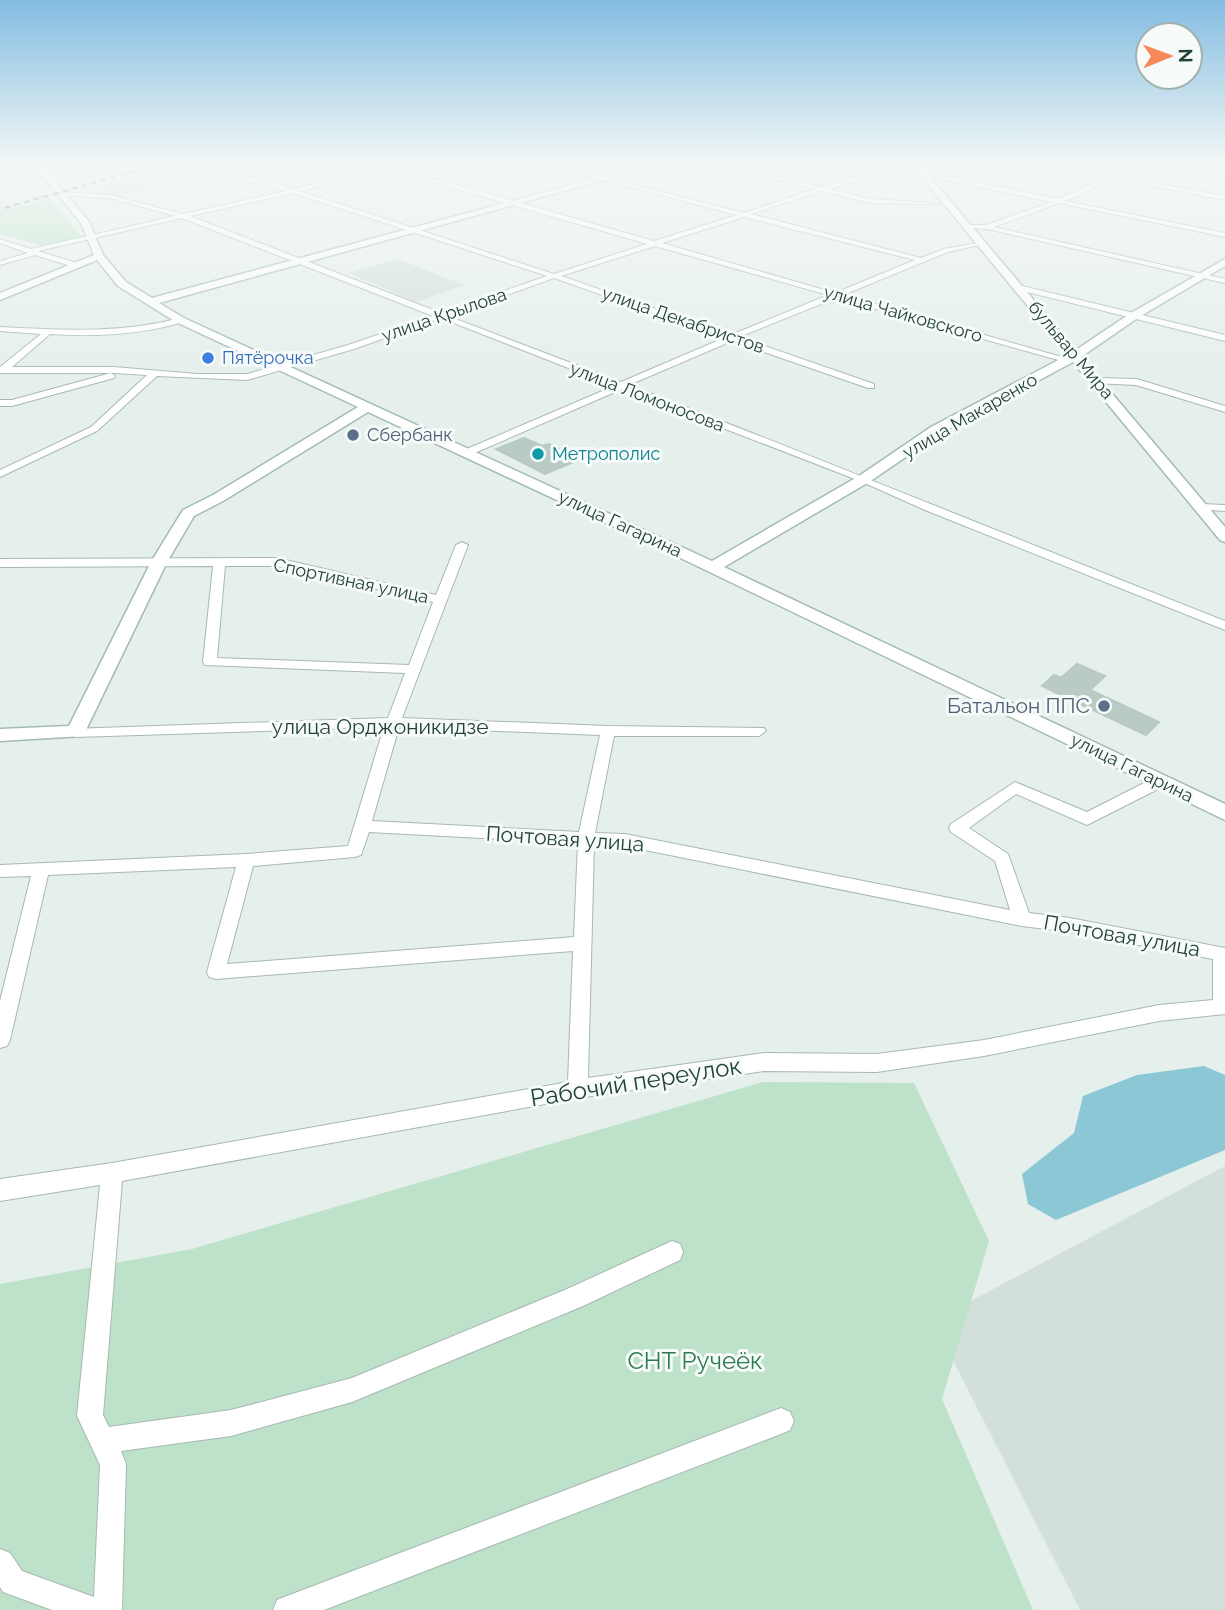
<svg xmlns="http://www.w3.org/2000/svg" width="1225" height="1610" viewBox="0 0 1225 1610" font-family="Raleway,sans-serif">
  <style>
    .built { fill: #d3dfda }
    .green { fill: #bee1c9 }
    .water { fill: #8cc7d6 }
    .building { fill: #bacac4; stroke: #b7c9c2; stroke-width: 2 }
    .lines { fill: none; stroke-linecap: round; stroke-linejoin: round }
    .street-casing { stroke: #a7b8b3; stroke-width: 2 }
    .secondary-casing { stroke: #a3bbb4; stroke-width: 3 }
    .street { fill: #fff; fill-rule: evenodd }
    .secondary { fill: #fff; fill-rule: evenodd }
    .rail-casing { stroke: #5e7d76; stroke-width: 2.5 }
    .rail { stroke: #f6fbf9; stroke-width: 2; stroke-dasharray: 5; stroke-linecap: butt }
    .shop-dot { fill: #3f7fe0; stroke: #f6fbf9; stroke-width: 2.5 }
    .service-dot { fill: #5c6f8a; stroke: #f6fbf9; stroke-width: 2.5 }
    .culture-dot { fill: #0f9aa8; stroke: #f6fbf9; stroke-width: 2.5 }
    .labels { text-anchor: middle; stroke-width: 6; stroke-linejoin: round; paint-order: stroke }
    .far-street-label { font-size: 18px; fill: #23423b; stroke: #f6fbf9 }
    .far-shop-label { font-size: 18px; fill: #366cbe; stroke: #f6fbf9; text-anchor: start }
    .far-service-label { font-size: 18px; fill: #4e5e75; stroke: #f6fbf9; text-anchor: start }
    .far-culture-label { font-size: 18px; fill: #0d838f; stroke: #f6fbf9; text-anchor: start }
    .service-label { font-size: 21px; fill: #4e5e75; stroke: #f6fbf9; text-anchor: end }
    .street-label { font-size: 21px; fill: #23423b; stroke: #f6fbf9 }
    .near-street-label { font-size: 24px; fill: #23423b; stroke: #f6fbf9 }
    .near-park-label { font-size: 24px; fill: #2b7c4d; stroke: #f6fbf9 }
  </style>
  <rect width="100%" height="100%" fill="#e5efeb"/>
  <path class="built" d="M194,164H230L120,196L90,189L164,168L173,170Z
    M397,259L465,285L416,302L348,273Z
    M1225,1166V1610H1080L933,1321Z"/>
  <path class="green" d="M50,199L81,236L44,246L0,234V211Z
    M763,1082L914,1083L989,1241L942,1399L1033,1610H0V1284L192,1249Z"/>
  <path class="water" d="M1204,1066L1225,1075V1150L1056,1220L1028,1204L1022,1174L1074,1133L1083,1096L1137,1075Z"/>
  <path class="building" d="M524,438L542,446L549,444L581,459L545,474L496,449Z
    M1077,664L1105,676L1090,690L1159,722L1146,735L1042,686L1054,675L1061,678Z"/>
  <g class="lines">
    <g class="street-casing">
      <path id="street" d="M373,164H383L654,241L737,215L543,164H554L744,213L815,189L714,164H725L822,187L891,165L1058,199L1108,178L1041,164L1113,175L1139,164H1147L1120,177L1225,196V200L1115,179L1065,201L1225,233V237L1059,203L994,227L1225,279V283L987,229L965,228L967,225H986L1052,202L891,169L829,189L871,199L951,204L871,203L822,191L751,214L921,258L944,249L983,242V244L948,252L843,295L1069,359V363L836,298L739,337L874,384V388H868L732,341L629,385C829,462 1026,543 1225,621V630L925,510L860,481L622,389L470,455H462V451L614,386L441,318L354,349L247,380L157,376L97,431L0,477V470L91,427L147,375L114,373H0V367L41,334L0,331V327C61,330 120,334 180,318L183,322C139,335 96,337 50,334L12,367H114L197,374H247L348,345L433,316L182,218L38,251L80,264L77,268L35,255L0,265V261L28,253L0,243V239L31,249L175,216L110,198L60,195L62,192L110,195L183,214L286,191L211,171V169L260,178L294,189L385,168ZM391,170L647,244L554,274L300,191ZM293,193L547,276L441,313L190,216ZM744,217L915,260L835,293L662,243ZM655,246L828,295L731,335L561,276ZM554,278L724,338L621,382L448,316Z
        M1018,285L1225,335V341L1015,289Z
        M111,373L115,376L114,378L12,406H0V400H12Z
        M1097,378L1137,379L1225,406V412L1136,385L1094,383V379Z
        M1200,504L1225,505V511L1196,509V505Z
        M462,542L468,545L402,718L608,726L764,728L766,731L759,736H614L595,833L625,834L1010,910L995,861L951,832L949,828L951,824L1015,782L1087,812L1154,778H1164L1167,782L1164,786L1087,825L1016,794L969,828L1008,854L1029,913L1070,918L1225,948V1014L1159,1021L984,1056L877,1072L764,1071L578,1098L122,1181L103,1415L109,1427L231,1410L352,1378L567,1289L672,1241L680,1244L683,1252L680,1260L583,1306L352,1402L231,1436L121,1451L126,1464L122,1610H52L3,1592L0,1587V1549L10,1553L22,1571L94,1597L100,1465L77,1416L100,1185L0,1201V1179L112,1163L568,1082L573,951L216,979L209,977L207,972L236,867L48,875L10,1040L7,1046L0,1048V1001L31,876L0,877V865L246,854L348,846L384,727L76,737L71,735L69,732L71,729L388,718L405,673L205,665L203,662L213,566L0,567V559L277,558L436,595L456,545ZM225,566H277L433,602L409,665L217,658ZM399,727L600,735L579,832L372,821ZM369,832L578,843L574,937L227,964L253,866L355,857L361,855ZM594,844L625,846L1022,926L1070,932L1213,959V1000L1159,1005L984,1040L877,1054L764,1053L588,1078Z
        M781,1408L790,1412L794,1421L790,1430L781,1434L324,1610H273L277,1600L287,1596Z"/>
    </g>
    <g class="secondary-casing">
      <path id="secondary" d="M29,164H38L49,174L86,164H99L53,178L89,222L103,255L126,282L152,298L649,164H662L159,303L184,318L712,561L859,476L931,427L1068,355L911,164H919L1076,350L1131,313L1225,259V266L1139,317L1081,357L1225,527V542L1220,540L1073,362L941,433L869,482L724,567L1225,804V820L666,551L368,412L223,501L194,516L167,562L83,736L0,741V729L69,726L151,562L183,510L213,495L358,407L176,322L118,286L97,260L0,300V293L94,255L81,223L45,179Z
        M1202,164L1225,165V169Z"/>
    </g>
    <use href="#street" class="street"/>
    <use href="#secondary" class="secondary"/>
    <g class="rail-casing">
      <path id="rail" d="M0,209L162,164"/>
    </g>
    <use href="#rail" class="rail"/>
  </g>
  <linearGradient id="sky" x2="0" y2="1"><stop stop-color="#83bce1"/><stop offset="0.42" stop-color="#f3f8f6"/><stop offset="1" stop-color="#f3f8f6" stop-opacity="0"/></linearGradient>
  <rect width="1225" height="390" fill="url(#sky)"/>
  <circle class="shop-dot" cx="208" cy="358" r="7"/>
  <g class="service-dot">
    <circle cx="353" cy="435" r="7"/>
    <circle cx="1104" cy="706" r="7"/>
  </g>
  <circle class="culture-dot" cx="538" cy="454" r="7"/>
  <g class="labels">
    <g class="far-street-label">
      <text transform="translate(903 314) rotate(16)" y="6">улица Чайковского</text>
      <text transform="translate(444 315) rotate(-19)" y="6">улица Крылова</text>
      <text transform="translate(683 320) rotate(19)" y="6">улица Декабристов</text>
      <text transform="translate(1071 350) rotate(50)" y="6">бульвар Мира</text>
      <text transform="translate(647 397) rotate(21)" y="6">улица Ломоносова</text>
      <text transform="translate(970 416) rotate(-30)" y="6">улица Макаренко</text>
      <text transform="translate(620 524) rotate(25)" y="6">улица Гагарина</text>
      <text transform="translate(351 581) rotate(12)" y="6">Спортивная улица</text>
      <text transform="translate(1132 768) rotate(26)" y="6">улица Гагарина</text>
    </g>
    <g class="far-shop-label">
      <text x="222" y="364">Пятёрочка</text>
    </g>
    <g class="far-service-label">
      <text x="367" y="441">Сбербанк</text>
    </g>
    <g class="far-culture-label">
      <text x="552" y="460">Метрополис</text>
    </g>
    <g class="service-label">
      <text x="1090" y="713">Батальон ППС</text>
    </g>
    <g class="street-label">
      <text x="380" y="734">улица Орджоникидзе</text>
      <text transform="translate(565 839) rotate(4)" y="7">Почтовая улица</text>
      <text transform="translate(1122 936) rotate(10)" y="7">Почтовая улица</text>
    </g>
    <g class="near-street-label">
      <text transform="translate(636 1082) rotate(-9)" y="8">Рабочий переулок</text>
    </g>
    <g class="near-park-label">
      <text x="695" y="1369">СНТ Ручеёк</text>
    </g>
  </g>
  <g transform="translate(1169 56) rotate(89)"><circle r="33" fill="#f6fbf9" stroke="#a2b1ad" stroke-width="2"/>
  <path d="M0-5L12 26L0 18L-12 26Z" fill="#f8875a"/>
  <text y="-10" font-size="19" font-weight="bold" text-anchor="middle" fill="#23423b">N</text>
  </g>
</svg>
